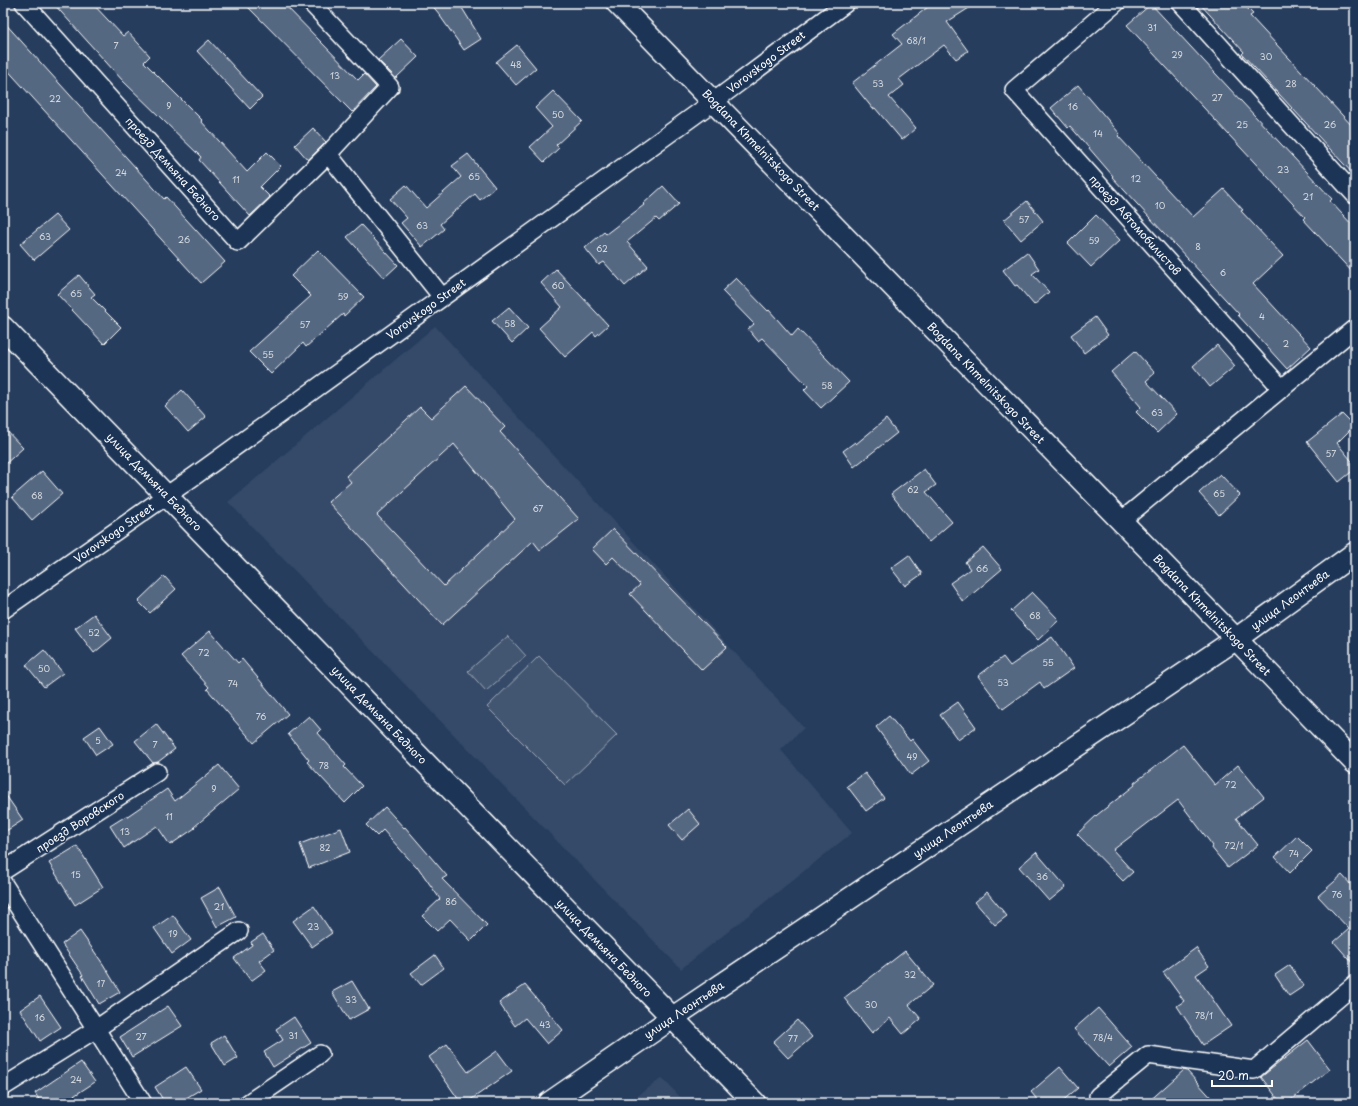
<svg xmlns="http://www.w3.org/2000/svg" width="1358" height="1106" viewBox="0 0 1358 1106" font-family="'Playpen Sans',sans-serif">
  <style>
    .built { fill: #344a68 }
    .green { fill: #425672; stroke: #a0aab8 }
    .building { fill: #556781; stroke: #fff; fill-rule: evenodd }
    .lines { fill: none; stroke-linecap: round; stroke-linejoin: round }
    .minor-casing { stroke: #fff; stroke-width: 20 }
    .tertiary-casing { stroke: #fff; stroke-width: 24 }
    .minor { stroke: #1d3557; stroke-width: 17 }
    .tertiary { stroke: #1d3557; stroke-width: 21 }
    .labels { text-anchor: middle; stroke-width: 3; stroke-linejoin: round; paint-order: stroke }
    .number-label { font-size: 9px; fill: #d4d9e0 }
    .street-label { font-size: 11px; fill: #fff; stroke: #1d3557 }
  </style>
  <rect width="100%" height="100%" fill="#263d5e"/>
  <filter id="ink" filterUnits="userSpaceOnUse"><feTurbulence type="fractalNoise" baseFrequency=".025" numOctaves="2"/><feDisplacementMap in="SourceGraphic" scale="8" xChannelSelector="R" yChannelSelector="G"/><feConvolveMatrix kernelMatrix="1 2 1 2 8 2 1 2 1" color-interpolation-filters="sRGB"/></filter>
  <g filter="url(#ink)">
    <path class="built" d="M435,326L804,728L781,750L852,833L681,969L228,502Z
      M662,1078L686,1103H628Z"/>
    <path class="green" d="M508,636L526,656L486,691L468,671Z
      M539,656L617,735L565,785L487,707Z"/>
    <path class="building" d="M53,3H92L123,36L128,32L150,56L144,62L202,120L201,121L247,172L267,152L281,166L260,187L270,197L250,216L199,160L201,157L123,81Z
      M244,3H283L358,80L364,74L376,87L352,112Z
      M430,3H459L481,39L464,50L440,16H441Z
      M933,3H977L947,22L968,51L956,59L944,45L899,79L904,85L889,97L916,128L902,140L875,108L873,109L852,83L902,44L893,34Z
      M1199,3H1242L1253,14L1250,16L1355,129V176L1242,54L1244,52Z
      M1151,4L1332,199L1330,201L1355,228V275L1303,219L1305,217L1127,25Z
      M3,21L164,199L166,197L225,262L201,283L3,65Z
      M401,39L418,57L396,78L378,60Z
      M209,40L262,97L250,109L197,51Z
      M517,45L536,68L516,85L496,62Z
      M1078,85L1120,134L1118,136L1193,217L1224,189L1243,210L1241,211L1283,256L1253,284L1311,347L1287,369L1238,315L1239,314L1112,177L1113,176L1070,126L1068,128L1051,108Z
      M553,91L582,121L556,145L559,148L544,162L530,147L552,127L535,108Z
      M313,128L326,142L308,160L295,145Z
      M468,154L495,187L480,200L475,194L440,224L444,229L422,247L401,223L407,218L390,199L406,185L426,208L461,177L452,166Z
      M663,186L679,204L659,221L656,218L627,242L648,266L625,286L604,262L599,265L585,248L604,232L606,234L644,205L643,204Z
      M1027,201L1043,221L1021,240L1004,220Z
      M55,215L69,230L34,260L20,244Z
      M1096,215L1120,240L1091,267L1068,243Z
      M361,225L398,265L384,278L347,237Z
      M318,250L364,297L344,316L343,314L306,347L303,343L271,374L249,352L311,296L291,276Z
      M1027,252L1039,269L1032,274L1049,292L1034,305L1017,285L1015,286L1003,270Z
      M556,269L608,325L596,336L593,332L565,357L539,328L562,307L541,283Z
      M79,275L95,294L91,297L121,327L104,344L57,294Z
      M736,278L768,311L769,310L792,336L798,329L849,382L821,408L804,390L808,386L762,338L758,341L748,329L754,324L722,291Z
      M509,307L528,328L512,343L492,321Z
      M1095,317L1108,335L1084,353L1071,335Z
      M1217,345L1235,366L1210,387L1193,366Z
      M1135,351L1155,373L1146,381L1177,414L1157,433L1136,412L1141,407L1111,372Z
      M466,386L505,427L500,432L579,519L540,550L533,541L442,625L328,502L351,482L346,476L420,407L431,418ZM454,444L515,519L444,586L377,515Z
      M182,390L206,417L188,432L165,406Z
      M1342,414L1354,426L1337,443L1355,465V469L1339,482L1307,442Z
      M886,419L897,433L854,467L843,451L855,442L856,444Z
      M3,427L23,448L3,466Z
      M924,469L936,485L926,492L952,522L929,542L891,494Z
      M42,471L62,494L32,520L12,497Z
      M1220,474L1240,495L1219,515L1199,493Z
      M613,529L727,647L702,670L630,594L640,585L613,557L606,564L592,549Z
      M983,547L1002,569L963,602L950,583L970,569L965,562Z
      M909,555L922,574L905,586L891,568Z
      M164,576L176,589L150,613L138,601Z
      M1032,592L1059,620L1038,640L1011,611Z
      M94,614L112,638L94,653L75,628Z
      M210,631L238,663L242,659L288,714L254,743L207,689L209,687L181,656Z
      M1052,637L1074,668L1044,689L1040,682L1003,709L978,676L1003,657L1010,666Z
      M44,650L63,673L44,687L26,665Z
      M958,702L976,727L958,740L940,715Z
      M309,716L321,730L318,733L346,765L344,767L362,786L345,803L307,762L309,760L288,734Z
      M889,716L910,741L912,739L929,761L911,775L876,727Z
      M156,724L175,749L158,762L153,763L135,741Z
      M100,726L113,744L96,755L84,737Z
      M1183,745L1215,785L1238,765L1264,797L1236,818L1258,845L1228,868L1211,847L1213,846L1178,800L1113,850L1133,872L1123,881L1077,834L1097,815L1135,785L1134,783Z
      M219,765L239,789L194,827L195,828L170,845L157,826L124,848L110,826L126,816V817L167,789L175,801Z
      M865,773L884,798L866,811L847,786Z
      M3,791L23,820L3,833Z
      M385,807L404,828L405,827L447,876L442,879L487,925L471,941L450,919L437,931L422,916L440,899L417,866L416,867L383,830L377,836L366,825Z
      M688,809L700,824L682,840L669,825Z
      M341,828L350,852L309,868L300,844Z
      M1297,836L1312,851L1290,873L1275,857Z
      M77,846L103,887L75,905L49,863Z
      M1036,852L1066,887L1049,901L1019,867Z
      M1342,875L1355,889V966L1334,942L1349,929L1318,896Z
      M220,887L236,917L217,927L201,898Z
      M987,892L1007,916L995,925L975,902Z
      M314,906L332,933L312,947L293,921Z
      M173,915L191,940L172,954L154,928Z
      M80,931L103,964L120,992L99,1004L82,976L83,975L62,944Z
      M263,934L274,950L259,961L266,970L251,981L234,958L252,945L251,942Z
      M1196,948L1209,966L1196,975L1231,1026L1203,1045L1177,1006L1184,1001L1163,972Z
      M905,951L933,985L909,1005L921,1019L903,1034L890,1018L872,1033L844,998Z
      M435,955L444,968L421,985L411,973Z
      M1290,965L1304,986L1289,996L1275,975Z
      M352,981L369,1009L349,1020L332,992Z
      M525,985L563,1030L547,1044L525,1018L515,1026L499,1003Z
      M40,996L61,1027L40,1041L20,1010Z
      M168,1006L182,1026L132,1057L120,1037Z
      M1098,1008L1132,1047L1109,1067L1074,1029Z
      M294,1017L311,1043L273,1067L264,1052L283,1040L276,1029Z
      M797,1020L812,1037L788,1058L773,1042Z
      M224,1035L238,1058L225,1066L211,1043Z
      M1308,1040L1330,1069L1287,1103H1281L1261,1077Z
      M447,1044L468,1072L497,1051L512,1071L466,1103H461L429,1057Z
      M81,1062L95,1082L63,1103H41L35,1093Z
      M186,1067L201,1089L178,1103H165L155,1087Z
      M1060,1067L1078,1088L1060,1103H1040L1031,1092Z
      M1184,1070L1187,1071L1216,1103H1147Z"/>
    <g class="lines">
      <g class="minor-casing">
        <path id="minor" d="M24,3L238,242L328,154L442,297
          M311,3L390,87L328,154
          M1116,3L1014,90L1282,389
          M1181,3L1355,195
          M1121,521L1355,328
          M3,610L196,475L713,102L846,3
          M3,871L157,772
          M3,883L143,1103
          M3,1087L96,1029L239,931
          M1098,1096L1148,1055L1254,1070L1355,984
          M248,1103L320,1054"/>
      </g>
      <g class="tertiary-casing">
        <path id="tertiary" d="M617,3L1236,639L1355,763
          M3,327L755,1103
          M549,1103L672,1018L1236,639L1355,553"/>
      </g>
      <use href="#minor" class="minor"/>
      <use href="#tertiary" class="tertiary"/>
    </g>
  </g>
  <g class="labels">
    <g class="number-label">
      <text x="1152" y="31">31</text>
      <text x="916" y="44">68/1</text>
      <text x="116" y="49">7</text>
      <text x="1177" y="58">29</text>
      <text x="1266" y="60">30</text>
      <text x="516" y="68">48</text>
      <text x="335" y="79">13</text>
      <text x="878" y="87">53</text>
      <text x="1291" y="87">28</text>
      <text x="1217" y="101">27</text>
      <text x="55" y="102">22</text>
      <text x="169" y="109">9</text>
      <text x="1073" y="110">16</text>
      <text x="558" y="118">50</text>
      <text x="1242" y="128">25</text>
      <text x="1330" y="128">26</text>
      <text x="1098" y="137">14</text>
      <text x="1283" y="173">23</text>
      <text x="121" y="176">24</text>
      <text x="474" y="180">65</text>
      <text x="1136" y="182">12</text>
      <text x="236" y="183">11</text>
      <text x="1308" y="200">21</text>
      <text x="1160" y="209">10</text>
      <text x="1024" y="223">57</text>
      <text x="422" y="229">63</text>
      <text x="45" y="240">63</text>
      <text x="184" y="243">26</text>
      <text x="1094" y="244">59</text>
      <text x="1198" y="250">8</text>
      <text x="602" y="252">62</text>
      <text x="1223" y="276">6</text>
      <text x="558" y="289">60</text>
      <text x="76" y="297">65</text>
      <text x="343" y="300">59</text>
      <text x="1262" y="320">4</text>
      <text x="510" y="327">58</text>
      <text x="305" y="328">57</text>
      <text x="1286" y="347">2</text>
      <text x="268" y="358">55</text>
      <text x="827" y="389">58</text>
      <text x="1157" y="416">63</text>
      <text x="1331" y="457">57</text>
      <text x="913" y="493">62</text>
      <text x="1219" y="497">65</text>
      <text x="37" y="499">68</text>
      <text x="538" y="512">67</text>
      <text x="982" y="572">66</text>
      <text x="1035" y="619">68</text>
      <text x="94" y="636">52</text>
      <text x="204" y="656">72</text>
      <text x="1048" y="666">55</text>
      <text x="44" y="672">50</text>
      <text x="1003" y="686">53</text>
      <text x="233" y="687">74</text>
      <text x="261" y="720">76</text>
      <text x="98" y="744">5</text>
      <text x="155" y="748">7</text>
      <text x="912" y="760">49</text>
      <text x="324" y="769">78</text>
      <text x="1231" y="788">72</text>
      <text x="214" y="792">9</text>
      <text x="169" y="820">11</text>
      <text x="125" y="835">13</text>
      <text x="1234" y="849">72/1</text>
      <text x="325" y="851">82</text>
      <text x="1294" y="857">74</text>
      <text x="76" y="878">15</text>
      <text x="1042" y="880">36</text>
      <text x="1337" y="898">76</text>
      <text x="451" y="905">86</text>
      <text x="219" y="910">21</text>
      <text x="313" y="930">23</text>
      <text x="173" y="937">19</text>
      <text x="910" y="978">32</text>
      <text x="101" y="987">17</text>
      <text x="351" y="1003">33</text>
      <text x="871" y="1008">30</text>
      <text x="1204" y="1019">78/1</text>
      <text x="40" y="1021">16</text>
      <text x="545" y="1028">43</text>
      <text x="293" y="1039">31</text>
      <text x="141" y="1040">27</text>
      <text x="1103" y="1041">78/4</text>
      <text x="793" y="1042">77</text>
      <text x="76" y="1083">24</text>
    </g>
    <g class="street-label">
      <text transform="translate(766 62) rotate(-37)" y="4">Vorovskogo Street</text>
      <text transform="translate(761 150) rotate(46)" y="4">Bogdana Khmelnitskogo Street</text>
      <text transform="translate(173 169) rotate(48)" y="4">проезд Демьяна Бедного</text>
      <text transform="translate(1135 225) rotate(48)" y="4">проезд Автомобилистов</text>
      <text transform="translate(426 309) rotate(-36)" y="4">Vorovskogo Street</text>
      <text transform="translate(986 383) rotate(46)" y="4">Bogdana Khmelnitskogo Street</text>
      <text transform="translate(154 482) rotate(46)" y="4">улица Демьяна Бедного</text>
      <text transform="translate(114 533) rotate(-35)" y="4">Vorovskogo Street</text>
      <text transform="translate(1290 600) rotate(-36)" y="4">улица Леонтьева</text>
      <text transform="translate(1212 615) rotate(46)" y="4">Bogdana Khmelnitskogo Street</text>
      <text transform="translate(379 715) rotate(46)" y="4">улица Демьяна Бедного</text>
      <text transform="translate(80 822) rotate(-33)" y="4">проезд Воровского</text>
      <text transform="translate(953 829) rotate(-34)" y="4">улица Леонтьева</text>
      <text transform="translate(604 948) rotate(46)" y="4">улица Демьяна Бедного</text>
      <text transform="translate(684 1010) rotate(-34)" y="4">улица Леонтьева</text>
    </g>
  </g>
  <rect width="1358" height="1106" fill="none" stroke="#1d3557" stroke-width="16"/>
  <rect x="8" y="8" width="1342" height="1090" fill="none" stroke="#fff" stroke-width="1.5" filter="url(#ink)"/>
  <path d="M1212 1080v6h60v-6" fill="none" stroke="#ffffff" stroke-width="2"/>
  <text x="1218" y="1080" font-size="12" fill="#ffffff" stroke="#1d3557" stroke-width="3" paint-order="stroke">20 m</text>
</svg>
